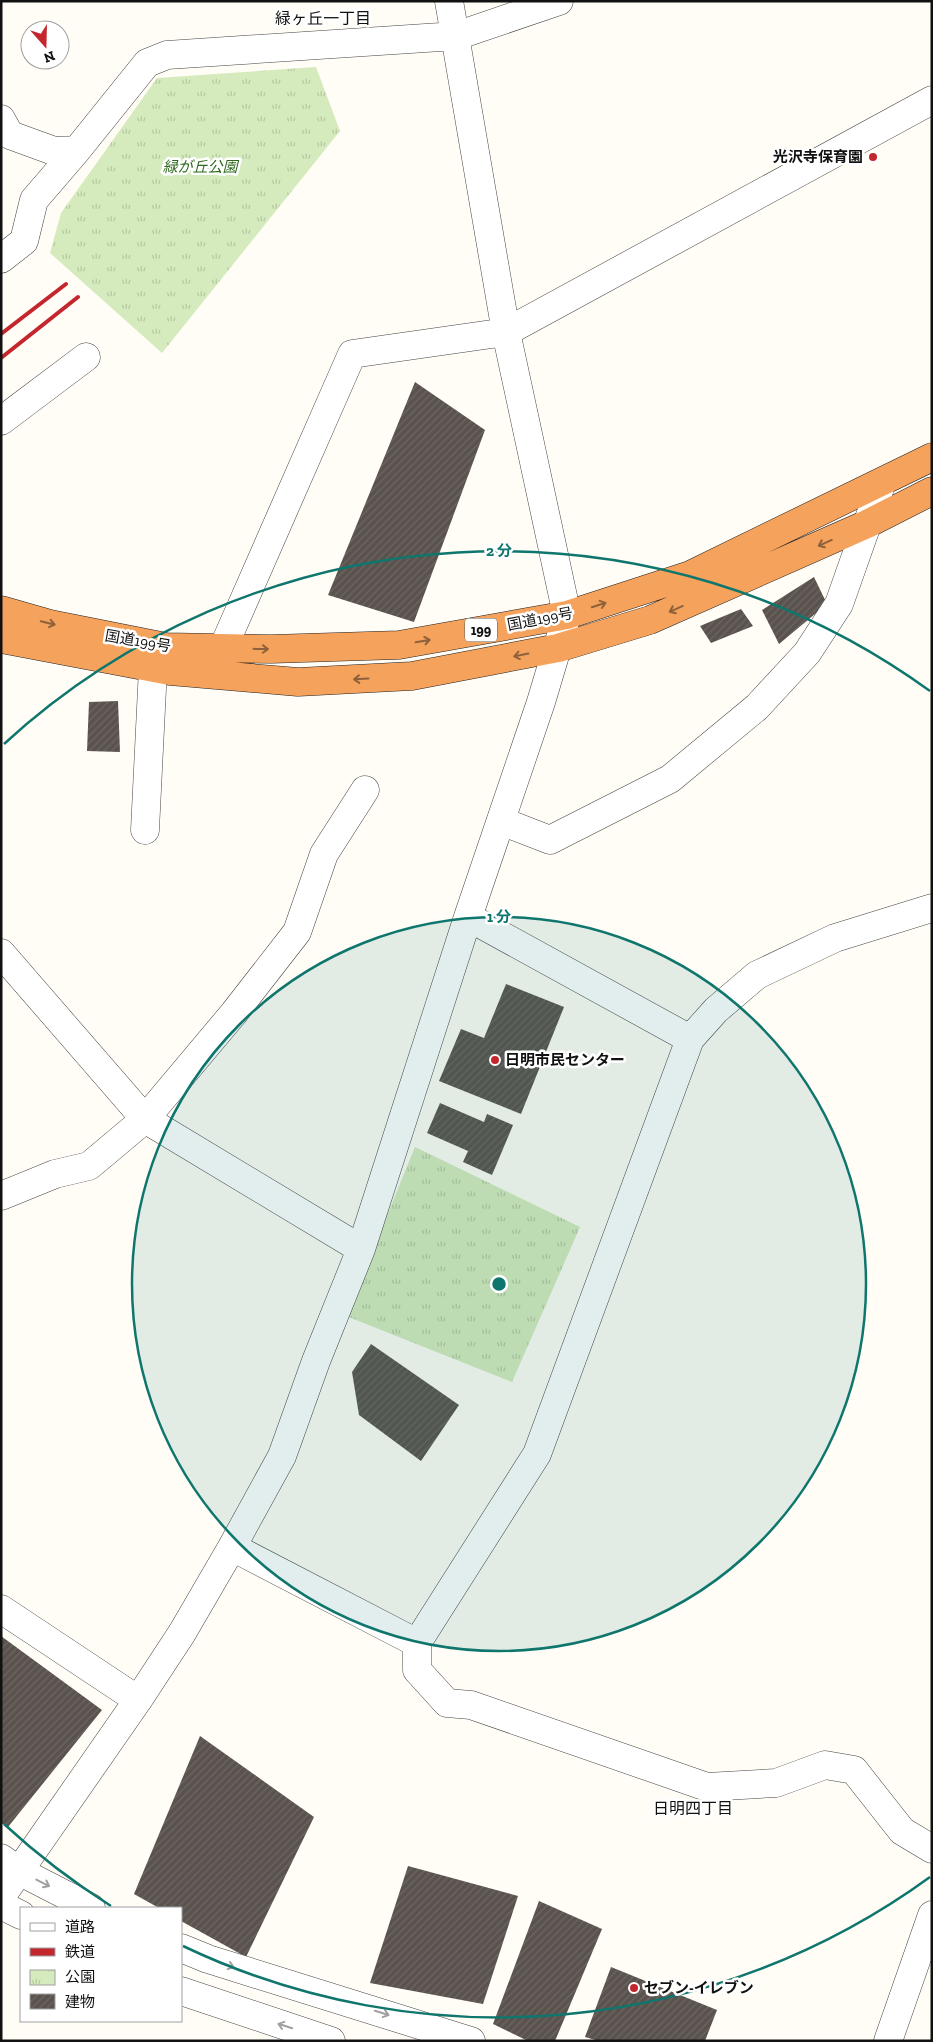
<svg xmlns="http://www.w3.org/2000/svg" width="933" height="2042" viewBox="0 0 933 2042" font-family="'Zilla Slab','Noto Sans JP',serif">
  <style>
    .park { fill: url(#park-tufts) }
    .building { fill: url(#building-hatch) }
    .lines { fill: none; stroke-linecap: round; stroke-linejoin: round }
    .minor-casing { stroke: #444; stroke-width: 29 }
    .highway-casing { stroke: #222; stroke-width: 29 }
    .minor { stroke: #fff; stroke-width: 28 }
    .highway { stroke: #f5a25d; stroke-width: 28 }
    .rail { stroke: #c4262e; stroke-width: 4 }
    .oneway { stroke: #8e613b }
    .oneway2 { stroke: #a0a0a0 }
    .ring { fill: none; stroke: #0f766e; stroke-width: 2.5 }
    .poi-dot { fill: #c4262e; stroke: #fff; stroke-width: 2 }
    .labels { text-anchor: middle; stroke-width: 5; stroke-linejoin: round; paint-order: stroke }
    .shield { fill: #fff; stroke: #585858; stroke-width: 1 }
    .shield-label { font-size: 14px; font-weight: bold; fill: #111 }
    .poi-label { font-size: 15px; font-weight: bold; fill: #111; stroke: #fff; text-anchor: start }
    .park-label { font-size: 15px; font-style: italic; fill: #2f6b1f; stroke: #fff }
    .street-label { font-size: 15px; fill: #111; stroke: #fff }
    .neighbourhood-label { font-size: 16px; fill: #111; stroke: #fff }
    .centre { fill: #0f766e; stroke: #fff; stroke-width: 2.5 }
    .ring-label { font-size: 15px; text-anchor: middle; font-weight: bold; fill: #0f766e; stroke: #fff; stroke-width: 5; stroke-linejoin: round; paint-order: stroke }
  </style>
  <defs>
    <pattern id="park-tufts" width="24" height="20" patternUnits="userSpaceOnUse" patternTransform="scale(1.25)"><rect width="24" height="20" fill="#d5ebbd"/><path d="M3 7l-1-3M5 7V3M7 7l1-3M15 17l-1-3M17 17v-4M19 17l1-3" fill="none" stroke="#b6c8a1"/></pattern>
    <pattern id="building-hatch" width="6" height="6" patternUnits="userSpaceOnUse" patternTransform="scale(1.25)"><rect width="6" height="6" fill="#5a524d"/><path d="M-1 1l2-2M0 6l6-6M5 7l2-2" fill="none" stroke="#6d6662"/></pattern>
  </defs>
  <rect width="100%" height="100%" fill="#fffdf5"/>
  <path class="park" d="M316,67L340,131L162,353L50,253L61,213L157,78Z
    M415,1147L580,1227L512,1382L346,1316Z"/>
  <path class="building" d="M415,382L485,430L414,622L328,595Z
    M814,577L827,604L779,644L762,610Z
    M741,609L753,626L711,643L700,626Z
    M118,701L120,752L87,751L89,702Z
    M506,984L564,1007L521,1114L439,1081L461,1029L484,1038Z
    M440,1103L484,1122L487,1114L513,1125L492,1175L463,1162L468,1151L427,1133Z
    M371,1344L459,1405L421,1461L359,1415L352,1372Z
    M1,1636L102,1710L8,1827L1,1823Z
    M200,1736L314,1817L246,1957L181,1921V1908H159L134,1894Z
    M408,1866L518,1896L483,2004L370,1983Z
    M539,1901L602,1929L555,2041H528L493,2024Z
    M611,1967L717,2010L705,2041H599L585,2037Z"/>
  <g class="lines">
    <g class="minor-casing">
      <path id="minor" d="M1,119L10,135L54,151L77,150L147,63L167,55L456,36L559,1
        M1,259L24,241L34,200L77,150
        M1,421L86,357
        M223,648L352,354L506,332L932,100
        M501,821L550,840L670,779L757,707L807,653L839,604L882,482
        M145,830L153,668
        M468,917L690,1039L716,1010L757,975L835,938L932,908
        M1,953L145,1119L361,1249
        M690,1039L537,1454L417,1643V1670L447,1703L471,1705L707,1787L776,1783L825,1765L854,1770L902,1831L932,1849
        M1,1196L55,1174L89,1166L145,1119L234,1013L297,932L324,854L365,790
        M232,1547L417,1643
        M1,1609L138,1700
        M1,1858L19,1871L91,1908
        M1,1897L138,1700L182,1633L232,1547L282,1456L316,1361L361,1249L468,917L541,702L567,615L506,332L449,1
        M1,1905L21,1915
        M181,1948L208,1959L471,2041
        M181,1991L331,2041
        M888,2041L932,1915"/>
    </g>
    <g class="highway-casing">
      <path id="highway" d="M1,610L50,624L166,647L271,649L399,645L567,615L690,575L932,457
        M1,639L170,671L298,682L412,676L558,648L650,620L867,524L932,491"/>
    </g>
    <use href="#minor" class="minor"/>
    <use href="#highway" class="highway"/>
    <path class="rail" d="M1,334L66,284
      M1,358L78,297"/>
  </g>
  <defs><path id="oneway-shaft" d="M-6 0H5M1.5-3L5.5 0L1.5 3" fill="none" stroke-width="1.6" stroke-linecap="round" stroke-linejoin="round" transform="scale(1.25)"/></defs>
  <g class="oneway">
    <use href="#oneway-shaft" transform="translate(825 543) rotate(156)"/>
    <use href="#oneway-shaft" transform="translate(599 605) rotate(-18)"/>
    <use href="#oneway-shaft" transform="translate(676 609) rotate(156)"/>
    <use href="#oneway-shaft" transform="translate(48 623) rotate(14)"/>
    <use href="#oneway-shaft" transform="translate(423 641) rotate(-10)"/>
    <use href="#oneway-shaft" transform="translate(261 649) rotate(1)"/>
    <use href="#oneway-shaft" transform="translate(521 655) rotate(169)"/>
    <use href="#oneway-shaft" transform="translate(361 679) rotate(177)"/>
  </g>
  <g class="oneway2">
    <use href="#oneway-shaft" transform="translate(43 1883) rotate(27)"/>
    <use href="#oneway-shaft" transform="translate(227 1965) rotate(17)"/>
    <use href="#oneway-shaft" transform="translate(382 2013) rotate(17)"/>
    <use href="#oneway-shaft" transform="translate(285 2026) rotate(-162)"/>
  </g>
  <circle cx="499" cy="1284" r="367" fill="#0f766e" fill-opacity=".12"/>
  <g class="ring">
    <circle cx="499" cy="1284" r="367"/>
    <path d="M930 1877A733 733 0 0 1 183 1946M111 1906A733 733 0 0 1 4 1824M4 744A733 733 0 0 1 930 691"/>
  </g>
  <g class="poi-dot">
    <circle cx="873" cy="157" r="5"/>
    <circle cx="495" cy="1060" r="5"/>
    <circle cx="634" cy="1988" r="5"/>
  </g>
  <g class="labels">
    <rect class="shield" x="465" y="618.5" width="32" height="23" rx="4"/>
    <g class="shield-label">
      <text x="481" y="635">199</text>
    </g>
    <g class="poi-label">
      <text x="863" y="162" text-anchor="end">光沢寺保育園</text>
      <text x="505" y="1065">日明市民センター</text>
      <text x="644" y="1993">セブン-イレブン</text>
    </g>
    <g class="park-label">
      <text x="200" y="172">緑が丘公園</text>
    </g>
    <g class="street-label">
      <text transform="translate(540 619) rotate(-11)" y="5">国道199号</text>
      <text transform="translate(138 641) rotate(10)" y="5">国道199号</text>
    </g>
    <g class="neighbourhood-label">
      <text x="323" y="24">緑ヶ丘一丁目</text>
      <text x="693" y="1814">日明四丁目</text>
    </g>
  </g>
  <circle cx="499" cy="1284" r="8" class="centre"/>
  <g class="ring-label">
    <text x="499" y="556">2 分</text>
    <text x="499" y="922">1 分</text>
  </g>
  <rect width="933" height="2042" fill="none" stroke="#111111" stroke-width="5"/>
  <rect x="20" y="1907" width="162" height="115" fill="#ffffff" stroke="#a0a0a0"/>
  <rect x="30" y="1923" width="25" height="8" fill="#ffffff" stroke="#a0a0a0"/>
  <text x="65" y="1932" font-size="15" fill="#111111">道路</text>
  <rect x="30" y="1948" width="25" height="8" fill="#c4262e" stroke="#a0a0a0"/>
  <text x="65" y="1957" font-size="15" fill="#111111">鉄道</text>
  <rect x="30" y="1970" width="25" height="15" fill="url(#park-tufts)" stroke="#a0a0a0"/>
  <text x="65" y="1982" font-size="15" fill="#111111">公園</text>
  <rect x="30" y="1994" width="25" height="15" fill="url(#building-hatch)" stroke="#a0a0a0"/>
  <text x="65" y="2007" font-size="15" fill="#111111">建物</text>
  <g transform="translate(45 45) rotate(160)"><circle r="24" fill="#ffffff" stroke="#a0a0a0"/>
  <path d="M0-4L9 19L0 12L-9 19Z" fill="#c4262e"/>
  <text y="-8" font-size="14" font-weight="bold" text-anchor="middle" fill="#111111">N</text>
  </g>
</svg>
